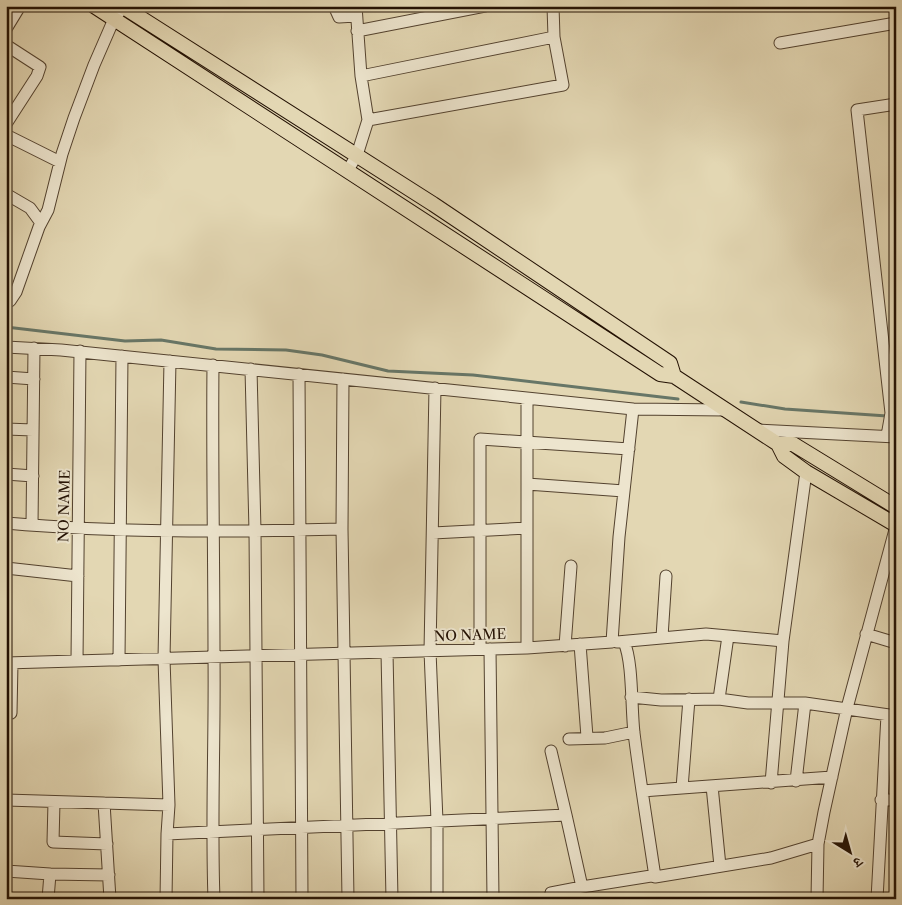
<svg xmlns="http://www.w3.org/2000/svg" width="902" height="905" viewBox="0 0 902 905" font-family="'Libre Caslon Text','Noto Serif Devanagari',serif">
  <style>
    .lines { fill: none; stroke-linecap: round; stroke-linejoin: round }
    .stream { stroke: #677667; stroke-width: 3 }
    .minor-casing { stroke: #53422f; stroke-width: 13 }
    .major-casing { stroke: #231103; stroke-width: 16 }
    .minor { stroke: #ede5ce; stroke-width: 11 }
    .major { stroke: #e3d7b3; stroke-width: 14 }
    .labels { text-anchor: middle; stroke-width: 4; stroke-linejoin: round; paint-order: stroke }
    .street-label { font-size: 14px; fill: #231103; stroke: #ede5ce }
  </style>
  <rect width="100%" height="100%" fill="#e3d7b3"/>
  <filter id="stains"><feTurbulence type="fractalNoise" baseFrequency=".004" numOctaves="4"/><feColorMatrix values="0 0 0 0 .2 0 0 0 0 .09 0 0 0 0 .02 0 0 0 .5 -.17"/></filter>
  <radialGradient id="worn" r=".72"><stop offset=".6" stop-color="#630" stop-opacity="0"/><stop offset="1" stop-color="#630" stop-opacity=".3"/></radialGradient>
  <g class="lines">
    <path class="stream" d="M6,327L125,341L161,340L216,349L286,350L322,355L388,371L473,375L678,399
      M741,402L785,409L887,416"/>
    <g class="minor-casing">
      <path id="minor" d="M334,6L339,17L356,16
        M356,6L361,76
        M6,29L20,6
        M357,31L485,6
        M780,43L896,23
        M6,45L40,67L37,76L6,124
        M368,120L361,76L554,37
        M6,135L60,162
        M348,170L357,155L368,120L563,85L554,37L553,6
        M6,194L30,208L41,223
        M10,301L16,292L39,227L48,210L62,154L74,118L94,65L114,19L124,6
        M6,347L61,350L633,409L725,410
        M213,365C212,462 214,559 214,657C215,737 211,818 214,899
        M251,369L255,531L258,899
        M299,374L302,899
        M6,377L34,379
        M343,379L342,529L348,899
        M435,388L430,651L437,821V899
        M6,429L33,430
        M757,430L896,437
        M887,436L891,413L857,110L896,104
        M6,474L33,476
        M527,484L624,491
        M6,523C118,533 230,532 342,529
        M32,525L34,348
        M433,533L527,528
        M6,568L78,576
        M866,634L896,643
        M728,636L783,641
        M662,637L666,576
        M617,642L706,634L728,636L719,699
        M580,644L587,737
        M565,646L571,566
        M527,648L612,642L619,537L633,409
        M480,649V439L629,449
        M490,649L493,899
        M387,652L392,899
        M119,660L122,356
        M77,661L80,351
        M6,663L527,648V398
        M631,697L661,700L719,699L748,703H805L896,716
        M6,713H11L12,663
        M569,739L605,738L634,732
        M796,781L805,703
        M771,783L783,641L806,472
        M712,786L720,866
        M682,788L832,777
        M642,791L682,788L689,699
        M6,800L169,805L164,659L170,361
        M881,800H896
        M54,802L53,842L107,844
        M104,803L110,899
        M169,805L167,834L566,815L551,751
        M6,871L50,874
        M655,877L771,858L818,844
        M582,887L651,876L655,877C648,829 640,781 634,733C631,707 633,662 624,642
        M48,899L50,874L109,875
        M166,899L167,834
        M550,899L551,893L582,887L566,815
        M817,899L818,844L824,812L847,708L896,526
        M877,899L887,715"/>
    </g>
    <g class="major-casing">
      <path id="major" d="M94,6L660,374L674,376L778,444L784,456L806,472L896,525
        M122,6L433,204L670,363L674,376
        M778,444H793L896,507"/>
    </g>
    <use href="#minor" class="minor"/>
    <use href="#major" class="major"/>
  </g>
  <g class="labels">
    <g class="street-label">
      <text transform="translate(64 506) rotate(-89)" y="5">NO NAME</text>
      <text transform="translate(470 635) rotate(-2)" y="5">NO NAME</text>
    </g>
  </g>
  <rect width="902" height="905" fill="none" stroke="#e3d7b3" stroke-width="25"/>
  <rect x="8" y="8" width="887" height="890" fill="none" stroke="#231103" stroke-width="2.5"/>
  <rect x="12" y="12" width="877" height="880" fill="none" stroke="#231103"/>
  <g transform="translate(850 852) rotate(143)" stroke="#ede5ce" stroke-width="4" paint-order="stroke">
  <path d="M0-4L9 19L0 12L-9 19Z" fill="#231103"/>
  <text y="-8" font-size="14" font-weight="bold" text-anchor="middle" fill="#231103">उ</text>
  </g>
  <rect width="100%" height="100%" filter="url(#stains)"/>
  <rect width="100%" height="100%" fill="url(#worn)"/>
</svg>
